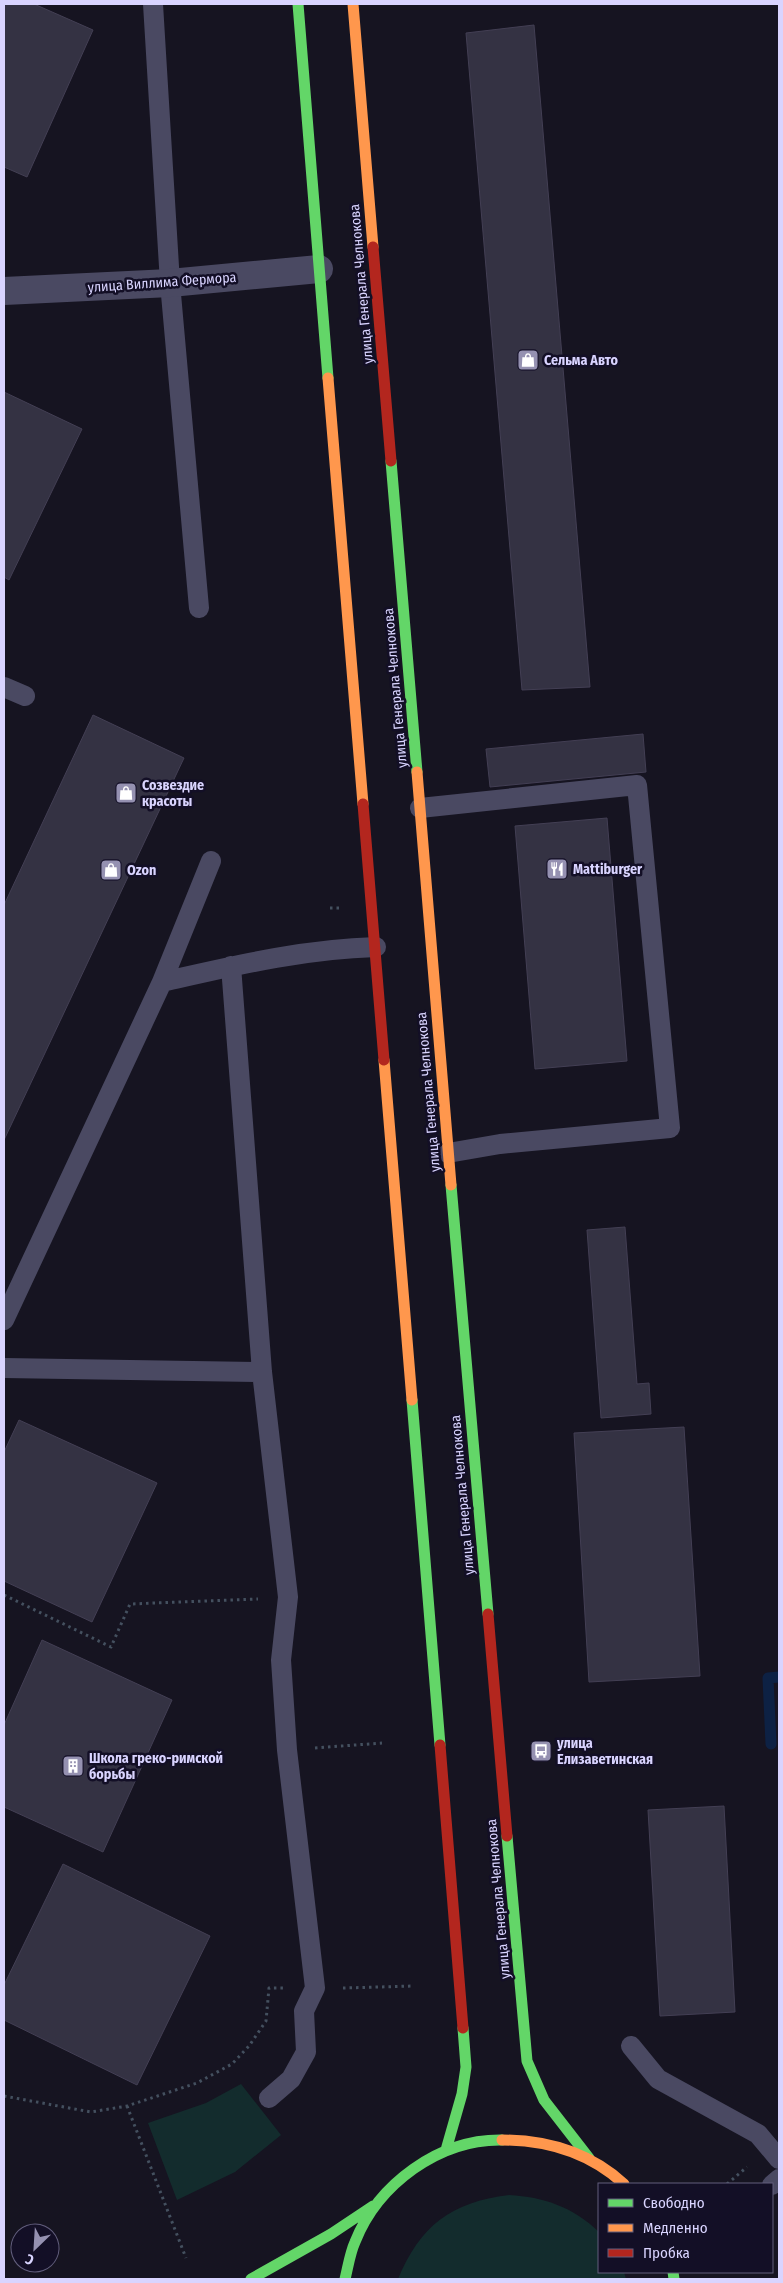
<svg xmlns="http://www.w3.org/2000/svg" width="783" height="2283" viewBox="0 0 783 2283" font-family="'Fira Sans Condensed',sans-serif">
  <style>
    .green { fill: #132c2d }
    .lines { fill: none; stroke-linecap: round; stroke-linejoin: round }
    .stream { stroke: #0d2144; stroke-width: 11 }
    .building { fill: #343243; stroke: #433f54 }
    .path { stroke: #44505f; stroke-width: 3; stroke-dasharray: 2.5 4; stroke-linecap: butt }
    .lane { stroke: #4a4962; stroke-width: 20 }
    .street { stroke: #4a4962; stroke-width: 28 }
    .fast { stroke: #63d668; stroke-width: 11 }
    .slow { stroke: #ff974d; stroke-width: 11 }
    .jam { stroke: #b3261e; stroke-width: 11 }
    .labels { text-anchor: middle; stroke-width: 5; stroke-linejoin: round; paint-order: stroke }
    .street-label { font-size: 14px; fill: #d9d4ff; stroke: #130f26 }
    .poi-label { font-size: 14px; font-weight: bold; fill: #d9d4ff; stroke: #130f26; text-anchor: start }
  </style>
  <rect width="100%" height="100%" fill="#161421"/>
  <path class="green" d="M241,2084L281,2135L235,2172L177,2200L148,2123L206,2103Z
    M509,2195C544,2197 573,2207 599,2232V2272H624L626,2279H398C420,2226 451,2202 509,2195Z"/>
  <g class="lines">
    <path class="stream" d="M771,1744L768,1678L779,1677"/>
  </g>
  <path class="building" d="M4,4H34L93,30L27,177L4,167Z
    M534,25L590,687L522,690L466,33Z
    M4,392L82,429L9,580L4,577Z
    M93,715L184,758L4,1140V905Z
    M643,734L646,772L490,787L486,749Z
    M607,818L627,1061L535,1069L515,826Z
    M625,1227L637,1384L649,1383L651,1414L601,1418L587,1230Z
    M19,1420L157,1483L92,1622L4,1581V1452Z
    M684,1427L700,1676L589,1682L574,1433Z
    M42,1640L172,1700L103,1852L4,1807V1725Z
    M724,1806L735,2012L660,2016L648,1810Z
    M63,1864L210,1936L137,2085L4,2020V1985Z"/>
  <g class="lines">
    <path class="path" d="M330,908H339
      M4,1595L111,1647L130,1604L258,1599
      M315,1748L382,1743
      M343,1988L414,1986
      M4,2096L91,2112L127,2106L197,2083L232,2064L249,2046L266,2021L269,1988H284
      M127,2106L186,2258
      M727,2184L747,2167"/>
    <path class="lane" d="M153,4L170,283L199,608
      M4,687L25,696
      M420,808L637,785L670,1128L500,1144L448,1153
      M231,966L262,1372L288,1597L281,1660L287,1750L315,1988L304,2011L306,2052L291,2079L269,2098
      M162,982L211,861
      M4,1320L162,982C233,966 303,949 376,947
      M4,1368L262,1372
      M631,2046L658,2079L758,2134L779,2159
      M772,2185L779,2179"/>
    <path class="street" d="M4,291L170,283L319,269"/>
    <path class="fast" d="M298,4L328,378
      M391,461L417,772
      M451,1185L488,1614
      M412,1400L440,1745
      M507,1836L527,2061L544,2100L589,2158
      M446,2150L462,2094L466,2067L463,2028
      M673,2272L674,2279
      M251,2279L331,2234L373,2206
      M345,2279C348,2267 350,2253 355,2242C378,2184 439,2139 502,2140"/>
    <path class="slow" d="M353,4L373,247
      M328,378L363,804
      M417,772L451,1185
      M384,1060L412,1400
      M502,2140C547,2140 590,2153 624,2184"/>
    <path class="jam" d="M373,247L391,461
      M363,804L384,1060
      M488,1614L507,1836
      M440,1745L463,2028"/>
  </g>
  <defs>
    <g id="shop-square" transform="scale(1.125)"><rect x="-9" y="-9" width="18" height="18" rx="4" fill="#9591b1" stroke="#130f26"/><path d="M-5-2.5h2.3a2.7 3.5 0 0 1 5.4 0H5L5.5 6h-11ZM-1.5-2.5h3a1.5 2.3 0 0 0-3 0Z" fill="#fff"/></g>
    <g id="restaurant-square" transform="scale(1.125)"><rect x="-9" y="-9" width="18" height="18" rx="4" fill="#9591b1" stroke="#130f26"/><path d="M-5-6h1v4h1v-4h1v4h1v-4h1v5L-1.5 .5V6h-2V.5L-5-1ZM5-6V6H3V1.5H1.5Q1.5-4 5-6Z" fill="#fff"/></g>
    <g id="bus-square" transform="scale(1.125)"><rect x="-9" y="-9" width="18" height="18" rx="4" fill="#9591b1" stroke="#130f26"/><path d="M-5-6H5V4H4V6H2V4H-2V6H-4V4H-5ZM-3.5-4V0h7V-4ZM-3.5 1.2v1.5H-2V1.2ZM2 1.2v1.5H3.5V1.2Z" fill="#fff"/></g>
    <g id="building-square" transform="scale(1.125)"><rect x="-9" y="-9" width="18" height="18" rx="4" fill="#9591b1" stroke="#130f26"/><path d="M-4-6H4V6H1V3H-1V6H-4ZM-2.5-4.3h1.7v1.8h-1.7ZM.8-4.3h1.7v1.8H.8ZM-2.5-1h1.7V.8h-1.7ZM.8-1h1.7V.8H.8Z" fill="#fff"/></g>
  </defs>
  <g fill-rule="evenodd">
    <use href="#shop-square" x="528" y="360"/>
    <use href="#shop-square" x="126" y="793"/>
    <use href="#restaurant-square" x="557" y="869"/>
    <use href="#shop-square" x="111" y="870"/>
    <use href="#bus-square" x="541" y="1751"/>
    <use href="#building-square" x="73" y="1766"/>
  </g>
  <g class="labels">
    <g class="street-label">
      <text transform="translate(162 282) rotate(-4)" y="5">улица Виллима Фермора</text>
      <text transform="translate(361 284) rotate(-95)" y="5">улица Генерала Челнокова</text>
      <text transform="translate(395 688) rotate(-95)" y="5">улица Генерала Челнокова</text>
      <text transform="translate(428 1092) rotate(-95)" y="5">улица Генерала Челнокова</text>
      <text transform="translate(462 1495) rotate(-95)" y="5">улица Генерала Челнокова</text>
      <text transform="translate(498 1899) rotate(-95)" y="5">улица Генерала Челнокова</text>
    </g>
    <g class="poi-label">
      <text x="544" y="365">Сельма Авто</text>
      <text x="142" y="790">Созвездие<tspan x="142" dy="16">красоты</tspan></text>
      <text x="573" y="874">Mattiburger</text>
      <text x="127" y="875">Ozon</text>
      <text x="557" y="1748">улица<tspan x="557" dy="16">Елизаветинская</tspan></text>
      <text x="89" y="1763">Школа греко-римской<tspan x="89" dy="16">борьбы</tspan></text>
    </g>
  </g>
  <rect width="783" height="2283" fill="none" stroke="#d9d4ff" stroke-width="10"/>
  <rect x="598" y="2183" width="175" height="90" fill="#130f26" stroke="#625e7d"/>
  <rect x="608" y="2199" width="25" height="8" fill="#63d668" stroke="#625e7d"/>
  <text x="643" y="2208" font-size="15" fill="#d9d4ff">Свободно</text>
  <rect x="608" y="2224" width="25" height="8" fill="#ff974d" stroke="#625e7d"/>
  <text x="643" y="2233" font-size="15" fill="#d9d4ff">Медленно</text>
  <rect x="608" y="2249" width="25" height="8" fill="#b3261e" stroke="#625e7d"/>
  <text x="643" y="2258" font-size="15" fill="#d9d4ff">Пробка</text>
  <g transform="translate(35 2248) rotate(205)"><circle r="24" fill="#130f26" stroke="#625e7d"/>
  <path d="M0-4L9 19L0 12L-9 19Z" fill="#9591b1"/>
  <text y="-8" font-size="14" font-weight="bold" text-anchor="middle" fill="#d9d4ff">С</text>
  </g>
</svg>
